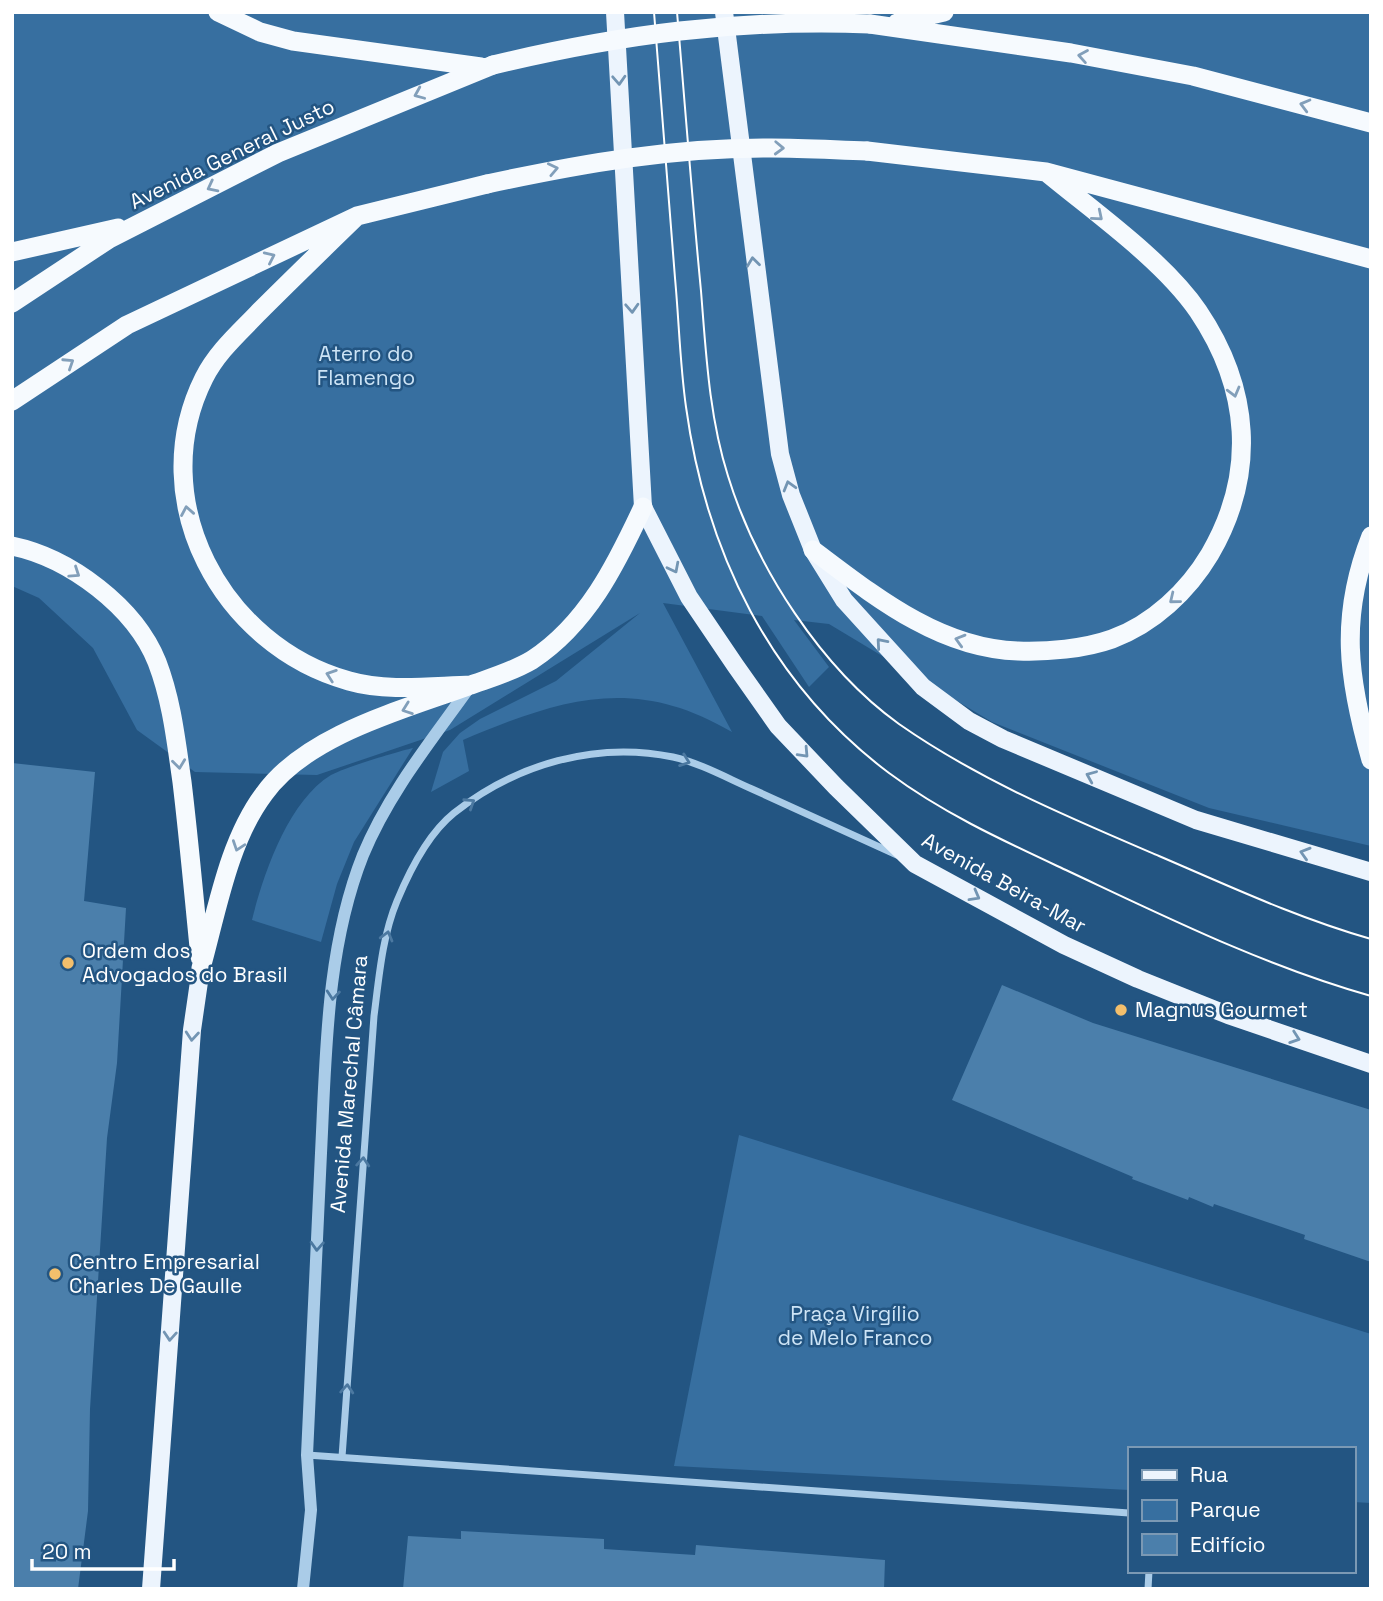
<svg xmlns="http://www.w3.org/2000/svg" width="1383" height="1601" viewBox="0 0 1383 1601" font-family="'Space Grotesk',sans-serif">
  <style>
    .green { fill: #376fa0 }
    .building { fill: #4b7fab }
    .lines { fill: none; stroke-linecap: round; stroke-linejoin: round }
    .minor { stroke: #aacce8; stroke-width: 7 }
    .tertiary { stroke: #aacce8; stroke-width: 12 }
    .primary { stroke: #ecf4fd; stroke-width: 18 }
    .trunk { stroke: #f6fafe; stroke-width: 19 }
    .tram { stroke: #fff; stroke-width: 2 }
    .trunk-bridge { stroke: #f6fafe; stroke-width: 19 }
    .oneway { stroke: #829fba }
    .oneway2 { stroke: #7395b3 }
    .oneway3 { stroke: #4c79a1 }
    .poi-dot { fill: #f3bf6c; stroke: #235582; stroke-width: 2.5 }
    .labels { text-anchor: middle; stroke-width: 5; stroke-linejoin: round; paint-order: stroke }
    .street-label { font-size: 21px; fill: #fff; stroke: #235582 }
    .park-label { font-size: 21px; fill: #cde4f6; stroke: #235582 }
    .poi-label { font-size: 21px; fill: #fff; stroke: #235582; text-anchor: start }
  </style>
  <rect width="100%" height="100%" fill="#235582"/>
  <path class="green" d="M12,12H1371V846L1209,808L992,722L829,624L794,620L829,667L809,687L762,616L663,603L732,732C634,674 560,699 463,740L469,771L431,792L443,752L460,733L480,719L556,681L640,613L450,730L317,775L195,772L137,730L93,648L39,598L12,586Z
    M413,748L354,842L337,884L321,942L252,920C263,875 288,801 331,775C346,767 396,752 413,748Z
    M739,1135L1371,1334V1503L1353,1502V1449H1129V1490L674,1466Z"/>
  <path class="building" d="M12,763L95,772L84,901L126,908L117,1063L107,1138L90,1409L88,1511L78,1589H12Z
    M1002,985L1093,1023L1371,1110V1262L1304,1239L1305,1235L1214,1204L1213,1207L1189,1197L1188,1200L1132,1179L1133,1177L952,1100Z
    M461,1531L604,1539V1549L695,1555L696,1545L885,1560L884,1589H403L408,1536L461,1539Z"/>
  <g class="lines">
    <path class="minor" d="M307,1455L1129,1513
      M342,1457L374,1016C379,978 382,937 397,901C409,872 429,833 454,813C516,764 596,741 673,757C700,763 727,778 752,789C800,811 848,833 897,855
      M1148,1589L1149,1571"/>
    <path class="tertiary" d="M303,1589L311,1510L307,1455C312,1354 317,1253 321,1153C326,1054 326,948 363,855C389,792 432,740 471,685"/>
    <path class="primary" d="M615,12L643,507L689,597L735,665L778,726L836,787L915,864L1064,945L1138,979L1228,1015L1371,1064
      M724,12L780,454L791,495L813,550L844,600L923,687L969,721L1003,739L1196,820L1371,872
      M151,1589L192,1030L201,968"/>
    <path class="trunk" d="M218,12L260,32L293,41L481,67
      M897,23L944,12
      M870,24L1071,53L1193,76L1371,123
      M867,151L1046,172L1371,259
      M357,216C324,248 291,280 258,313C239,333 217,352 204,378C143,500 222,646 349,681C387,692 432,686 471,685
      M12,252L118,228
      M12,303L109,239L278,153L493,65
      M12,401L127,325L357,216L487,184
      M1371,536C1339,617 1348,679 1371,760
      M12,546C70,558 135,607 157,662C172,701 176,741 182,782C189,840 194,898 200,957
      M813,550C873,595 939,649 1018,651C1047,652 1084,649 1112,639C1153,624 1188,591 1210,554C1257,473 1250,388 1198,311C1163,260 1093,211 1046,172
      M201,968C217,911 228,842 264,794C306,735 402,710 468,686C490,678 512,672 532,660C587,624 616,565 643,507"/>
    <path class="tram" d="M654,12C661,101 668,189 675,278C679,321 680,365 686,407C706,552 770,684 889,773C944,814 1006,842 1068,871C1168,918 1265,966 1371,996
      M677,12C685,105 692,198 701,291C706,353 709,416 728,476C756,567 821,668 899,724C979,780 1070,818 1159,856C1229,886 1297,918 1371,939"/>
    <path class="trunk-bridge" d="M493,65C622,34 737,19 870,24
      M487,184C580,164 675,147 771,148C803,148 835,150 867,151"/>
  </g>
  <defs><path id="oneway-chevron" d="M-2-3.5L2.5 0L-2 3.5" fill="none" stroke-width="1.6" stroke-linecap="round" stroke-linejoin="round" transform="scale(1.75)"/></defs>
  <g class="oneway">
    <use href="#oneway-chevron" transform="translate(1083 56) rotate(-170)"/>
    <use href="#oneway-chevron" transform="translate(419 94) rotate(157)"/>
    <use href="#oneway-chevron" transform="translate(1305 105) rotate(-165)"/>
    <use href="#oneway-chevron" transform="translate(779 148) rotate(2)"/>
    <use href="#oneway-chevron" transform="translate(553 169) rotate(-12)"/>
    <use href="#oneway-chevron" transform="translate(212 187) rotate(153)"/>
    <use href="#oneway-chevron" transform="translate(1098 216) rotate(40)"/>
    <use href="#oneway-chevron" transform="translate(270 257) rotate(-25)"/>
    <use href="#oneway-chevron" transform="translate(69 363) rotate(-33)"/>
    <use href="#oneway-chevron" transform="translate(1234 392) rotate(75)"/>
    <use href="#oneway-chevron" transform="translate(187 511) rotate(-100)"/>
    <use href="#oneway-chevron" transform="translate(75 573) rotate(34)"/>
    <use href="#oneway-chevron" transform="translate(1174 599) rotate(141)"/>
    <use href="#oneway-chevron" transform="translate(960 640) rotate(-164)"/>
    <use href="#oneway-chevron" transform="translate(331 675) rotate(-161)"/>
    <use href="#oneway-chevron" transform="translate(407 709) rotate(160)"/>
    <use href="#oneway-chevron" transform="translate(179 764) rotate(83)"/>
    <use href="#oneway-chevron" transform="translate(238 846) rotate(109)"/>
  </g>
  <g class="oneway2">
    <use href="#oneway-chevron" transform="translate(619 80) rotate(87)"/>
    <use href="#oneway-chevron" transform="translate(753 262) rotate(-97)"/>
    <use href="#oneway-chevron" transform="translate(632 308) rotate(87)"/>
    <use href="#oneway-chevron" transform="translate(789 486) rotate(-106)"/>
    <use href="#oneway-chevron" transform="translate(674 568) rotate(63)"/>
    <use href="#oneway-chevron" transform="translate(881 643) rotate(-131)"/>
    <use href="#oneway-chevron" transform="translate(804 753) rotate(47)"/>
    <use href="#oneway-chevron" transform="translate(1091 776) rotate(-157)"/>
    <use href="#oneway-chevron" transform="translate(1305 853) rotate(-163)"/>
    <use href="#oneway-chevron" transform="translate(975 896) rotate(29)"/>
    <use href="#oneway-chevron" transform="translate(192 1036) rotate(95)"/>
    <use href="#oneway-chevron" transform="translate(1295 1038) rotate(19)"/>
    <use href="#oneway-chevron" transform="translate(170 1336) rotate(94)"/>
  </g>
  <g class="oneway3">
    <use href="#oneway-chevron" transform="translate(685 761) rotate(20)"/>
    <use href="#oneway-chevron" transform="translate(470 803) rotate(-33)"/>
    <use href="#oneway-chevron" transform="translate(387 936) rotate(-75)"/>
    <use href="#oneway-chevron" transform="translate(333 995) rotate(95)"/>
    <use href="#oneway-chevron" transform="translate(363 1162) rotate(-86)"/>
    <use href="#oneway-chevron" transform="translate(317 1246) rotate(93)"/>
    <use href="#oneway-chevron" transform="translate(347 1389) rotate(-86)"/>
  </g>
  <g class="poi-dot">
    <circle cx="68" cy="963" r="7"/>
    <circle cx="1121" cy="1010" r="7"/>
    <circle cx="55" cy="1274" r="7"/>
  </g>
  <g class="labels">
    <g class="street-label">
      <text transform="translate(232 154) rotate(-26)" y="7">Avenida General Justo</text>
      <text transform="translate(1004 883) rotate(29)" y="7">Avenida Beira-Mar</text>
      <text transform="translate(349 1084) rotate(-85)" y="7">Avenida Marechal Câmara</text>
    </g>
    <g class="park-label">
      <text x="366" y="361">Aterro do<tspan x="366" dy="24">Flamengo</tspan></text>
      <text x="855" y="1321">Praça Virgílio<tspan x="855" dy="24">de Melo Franco</tspan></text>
    </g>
    <g class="poi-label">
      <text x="82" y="958">Ordem dos<tspan x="82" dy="24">Advogados do Brasil</tspan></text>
      <text x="1135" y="1017">Magnus Gourmet</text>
      <text x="69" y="1269">Centro Empresarial<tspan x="69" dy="24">Charles De Gaulle</tspan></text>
    </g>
  </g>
  <rect width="1383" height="1601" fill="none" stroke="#ffffff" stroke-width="28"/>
  <rect x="1128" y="1447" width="228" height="126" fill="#235582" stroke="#7b99b4" stroke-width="2"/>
  <rect x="1142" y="1470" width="35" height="10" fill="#ecf4fd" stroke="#7b99b4" stroke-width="2"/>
  <text x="1190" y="1482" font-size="21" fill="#ffffff">Rua</text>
  <rect x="1142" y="1500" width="35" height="21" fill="#376fa0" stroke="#7b99b4" stroke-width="2"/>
  <text x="1190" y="1517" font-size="21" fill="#ffffff">Parque</text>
  <rect x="1142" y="1534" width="35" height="21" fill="#4b7fab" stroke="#7b99b4" stroke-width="2"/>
  <text x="1190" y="1552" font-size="21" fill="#ffffff">Edifício</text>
  <path d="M32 1559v10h142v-10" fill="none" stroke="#ffffff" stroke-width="3.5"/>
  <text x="42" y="1559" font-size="21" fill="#ffffff" stroke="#235582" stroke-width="5" paint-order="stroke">20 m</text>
</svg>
